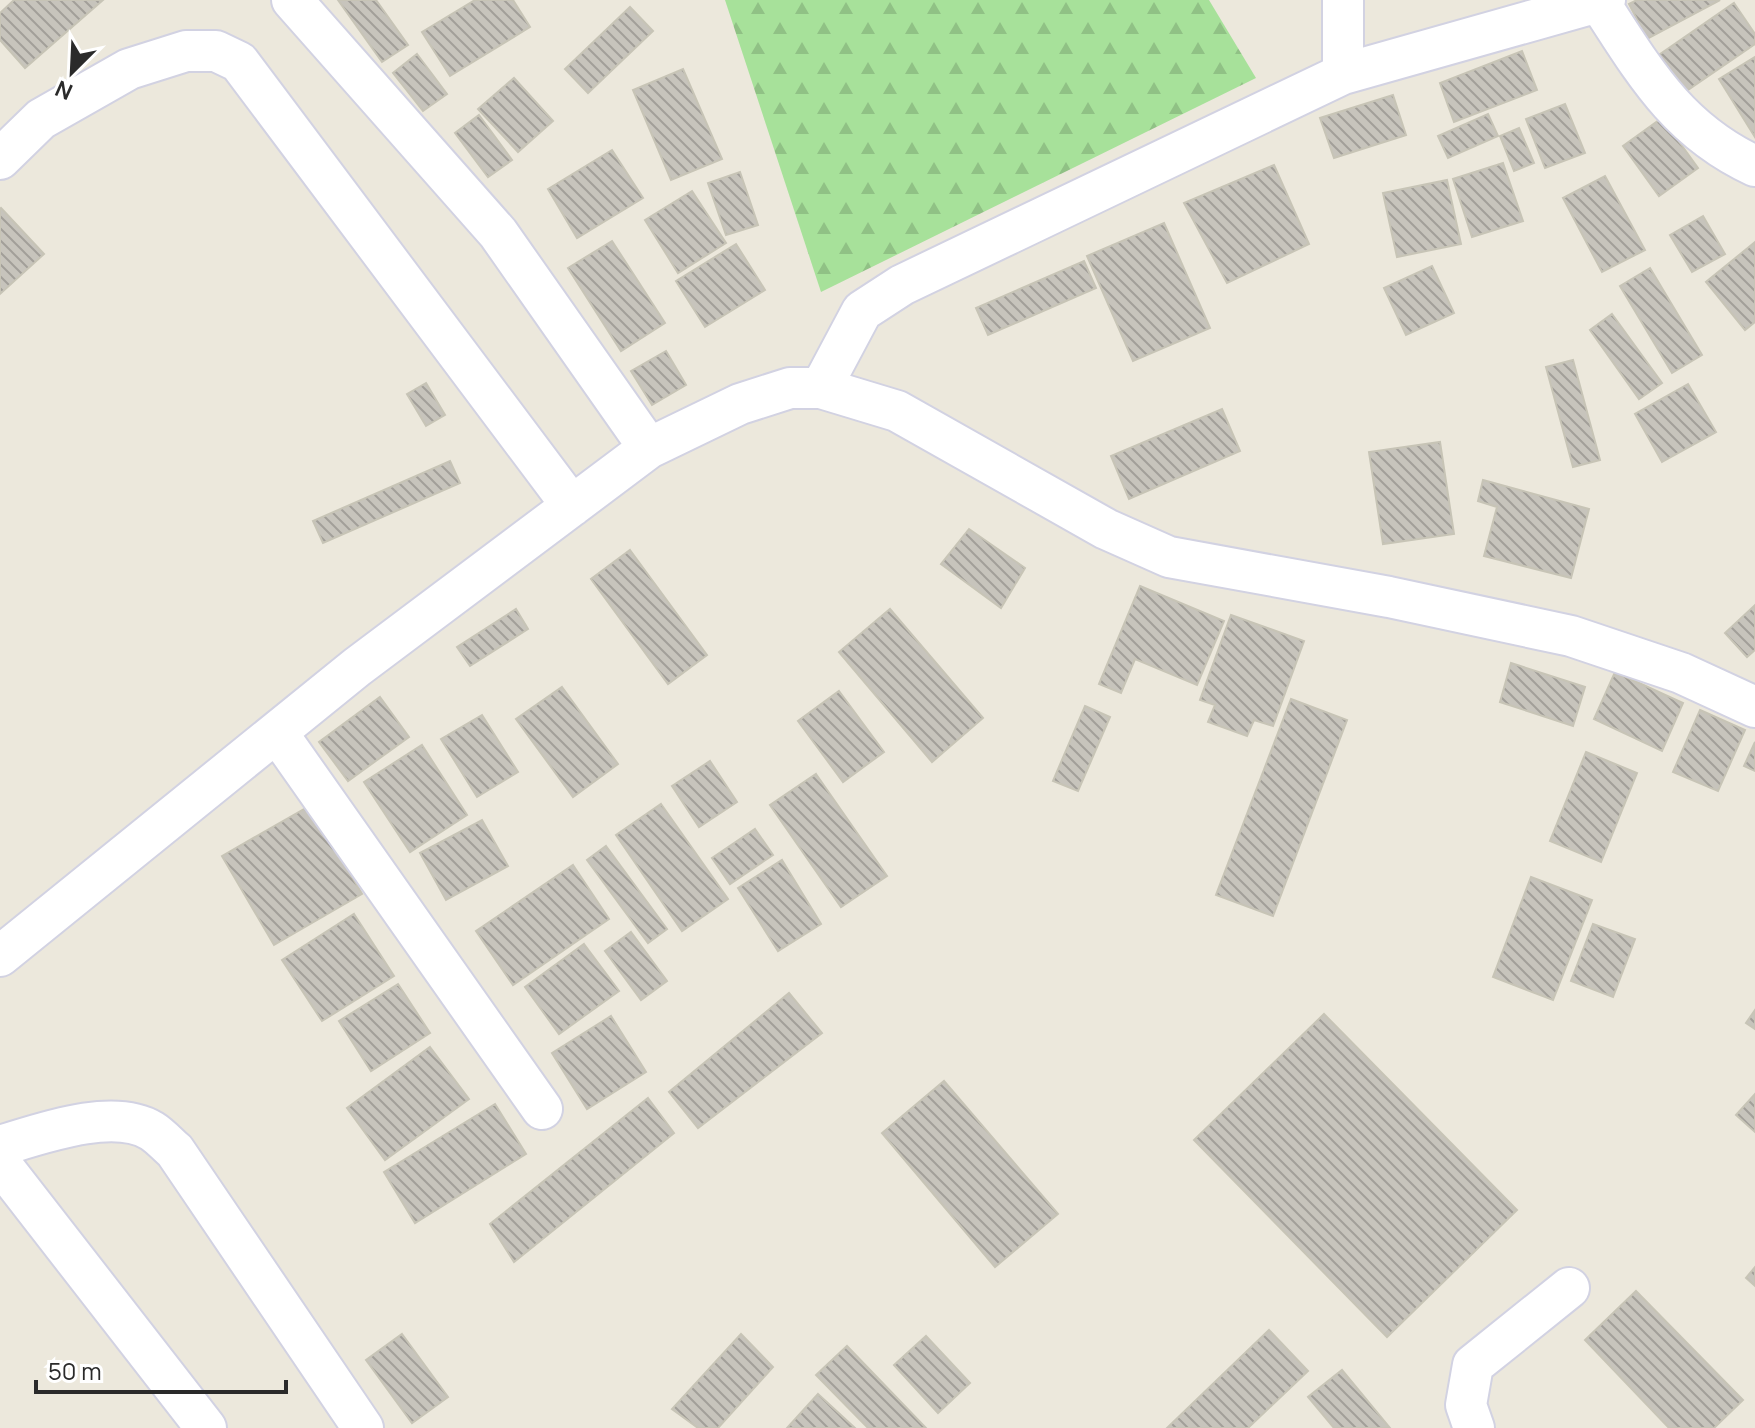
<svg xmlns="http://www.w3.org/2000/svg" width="1755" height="1428" viewBox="0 0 1755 1428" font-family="Manrope,sans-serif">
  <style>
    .forest { fill: url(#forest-firs) }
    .building { fill: url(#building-back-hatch); stroke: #c7c4b6; stroke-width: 2 }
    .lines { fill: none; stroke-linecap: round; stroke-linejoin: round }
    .minor-casing { stroke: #d2d2e2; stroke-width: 44 }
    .minor { stroke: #fff; stroke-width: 40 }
  </style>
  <defs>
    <pattern id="forest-firs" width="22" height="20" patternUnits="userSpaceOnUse" patternTransform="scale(2)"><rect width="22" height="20" fill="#a7e19a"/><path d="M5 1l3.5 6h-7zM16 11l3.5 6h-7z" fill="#90c185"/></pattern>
    <pattern id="building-back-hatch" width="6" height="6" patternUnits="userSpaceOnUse" patternTransform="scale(2)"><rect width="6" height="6" fill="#c7c4bc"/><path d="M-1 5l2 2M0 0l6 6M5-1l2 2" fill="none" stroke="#a29f99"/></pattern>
  </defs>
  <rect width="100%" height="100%" fill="#ece8dc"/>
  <path class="forest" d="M725,0H1209L1256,78L821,292Z"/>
  <path class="building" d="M14,0H103L25,68L0,40V13Z
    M338,0H376L408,45L382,62Z
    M475,0H513L530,27L450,76L422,32Z
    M1637,0H1720L1647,39L1629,4Z
    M1734,3L1755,34V44L1679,96L1653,59Z
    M630,7L653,31L588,93L565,69Z
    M1522,51L1537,90L1454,122L1440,83Z
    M417,54L447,94L423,111L393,73Z
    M1755,57V137L1719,79Z
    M683,69L722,159L671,180L633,90Z
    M514,78L553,121L518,152L478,109Z
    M1393,95L1406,135L1334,158L1320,118Z
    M1565,104L1585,153L1545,168L1526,119Z
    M1488,114L1498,136L1448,158L1438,136Z
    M479,115L512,160L488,177L455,133Z
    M1662,118L1698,168L1659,196L1623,146Z
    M1519,128L1534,163L1514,171L1500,136Z
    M612,150L643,198L577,238L548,189Z
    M1503,163L1523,221L1472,237L1453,179Z
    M1274,165L1309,244L1227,283L1184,203Z
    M740,172L758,225L726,235L708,183Z
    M1605,176L1645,250L1602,272L1563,198Z
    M1447,180L1461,244L1397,257L1383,193Z
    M692,191L726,243L678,273L645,220Z
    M1,208L44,254L0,294V209Z
    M1703,216L1725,254L1692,272L1670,235Z
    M1164,223L1210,328L1133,361L1087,256Z
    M612,241L665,323L621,351L568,268Z
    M1755,242V322L1745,330L1706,282Z
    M736,244L765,290L705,327L676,281Z
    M1084,261L1096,288L988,335L976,308Z
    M1432,266L1454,313L1406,335L1384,288Z
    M1650,268L1702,355L1672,373L1620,286Z
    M1612,314L1662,383L1639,399L1590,330Z
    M666,351L686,385L652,405L631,371Z
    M1573,360L1600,460L1573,467L1546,367Z
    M426,383L445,415L426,426L407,394Z
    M1688,384L1716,432L1662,462L1635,414Z
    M1222,409L1240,451L1129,499L1111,456Z
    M1440,442L1454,534L1383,544L1369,452Z
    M450,461L460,483L323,543L313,521Z
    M1483,480L1589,509L1571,578L1484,556L1497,507L1478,501Z
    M969,529L1025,568L1001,608L941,564Z
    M630,550L707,655L668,684L591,579Z
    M1140,586L1224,621L1197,685L1135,659L1121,693L1099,684Z
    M1755,605V650L1747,657L1725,633Z
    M516,609L528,629L470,666L457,647Z
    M890,609L983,718L932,762L839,652Z
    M1231,615L1304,641L1273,726L1254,720L1247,736L1208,722L1215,705L1200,700Z
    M1511,663L1585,687L1573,726L1500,702Z
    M1615,672L1683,703L1662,751L1594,719Z
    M562,687L618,764L573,797L516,719Z
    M839,691L884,752L843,782L798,721Z
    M380,697L409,737L348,781L319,742Z
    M1291,699L1347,720L1273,916L1216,895Z
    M1085,706L1110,717L1078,791L1053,781Z
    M1700,710L1745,730L1718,791L1673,772Z
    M482,715L518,772L477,797L441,739Z
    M1755,742V771L1744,766Z
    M422,745L467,815L410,852L364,782Z
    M1586,752L1637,773L1601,862L1550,841Z
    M710,761L737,802L699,827L672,786Z
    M816,774L887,876L841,907L770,805Z
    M661,804L728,899L682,931L616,835Z
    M311,805L362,894L274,945L222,856Z
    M482,820L508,866L446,900L420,853Z
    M755,829L773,855L730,884L712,858Z
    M606,846L667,929L648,943L587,860Z
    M782,860L821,924L778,951L738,888Z
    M573,865L609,919L513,985L476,931Z
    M1531,877L1592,900L1553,1000L1493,977Z
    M354,914L394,976L322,1021L282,960Z
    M1593,924L1635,939L1613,997L1571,981Z
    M631,932L667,981L641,1000L605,951Z
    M584,944L619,991L559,1034L525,987Z
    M398,984L430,1033L371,1071L339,1021Z
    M789,993L822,1033L698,1128L669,1092Z
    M1755,1010V1029L1746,1023Z
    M1324,1014L1517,1210L1387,1337L1194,1140Z
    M611,1016L646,1072L587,1109L552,1053Z
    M430,1047L469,1099L385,1160L347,1108Z
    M944,1081L1058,1214L995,1267L882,1133Z
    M1755,1094V1132L1736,1115Z
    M648,1098L674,1133L514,1262L490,1224Z
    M495,1104L526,1154L415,1223L384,1172Z
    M1755,1267V1286L1746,1278Z
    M1636,1291L1743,1400L1714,1428H1669L1585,1340Z
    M1269,1330L1308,1371L1248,1428H1167Z
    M402,1334L448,1397L412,1423L366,1360Z
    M741,1334L773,1367L718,1428H698L672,1409Z
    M926,1336L970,1383L938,1413L894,1365Z
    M847,1346L926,1428H868L816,1375Z
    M1342,1370L1390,1428H1334L1308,1397Z
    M818,1394L855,1428H787Z"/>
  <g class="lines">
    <g class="minor-casing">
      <path id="minor" d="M292,0L498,233L649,448
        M1599,2C1644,71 1677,130 1755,166
        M1343,74L1605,0
        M0,159L41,119L129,69L186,51H216L239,62L572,506
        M821,388L862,311L902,285L1343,74V0
        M278,734L542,1109
        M0,956L357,667L649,448L740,404L790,388H821L897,411L1106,529L1169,557L1389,597L1571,636L1681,673L1755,707
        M0,1146C40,1134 113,1107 152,1131C160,1136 168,1145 175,1151L363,1428
        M0,1163L206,1428
        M1474,1428L1466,1405L1473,1365L1569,1288"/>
    </g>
    <use href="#minor" class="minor"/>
  </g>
  <g transform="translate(72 72) rotate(204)" stroke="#ffffff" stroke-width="6" paint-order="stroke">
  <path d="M0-6L14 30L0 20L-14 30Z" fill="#2a2a2a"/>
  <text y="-12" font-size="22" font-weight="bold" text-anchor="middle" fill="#2a2a2a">N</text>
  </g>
  <path d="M36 1380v12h250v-12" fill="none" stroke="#2a2a2a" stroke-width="4"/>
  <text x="48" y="1380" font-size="24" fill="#2a2a2a" stroke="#ffffff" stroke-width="6" paint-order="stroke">50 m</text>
</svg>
